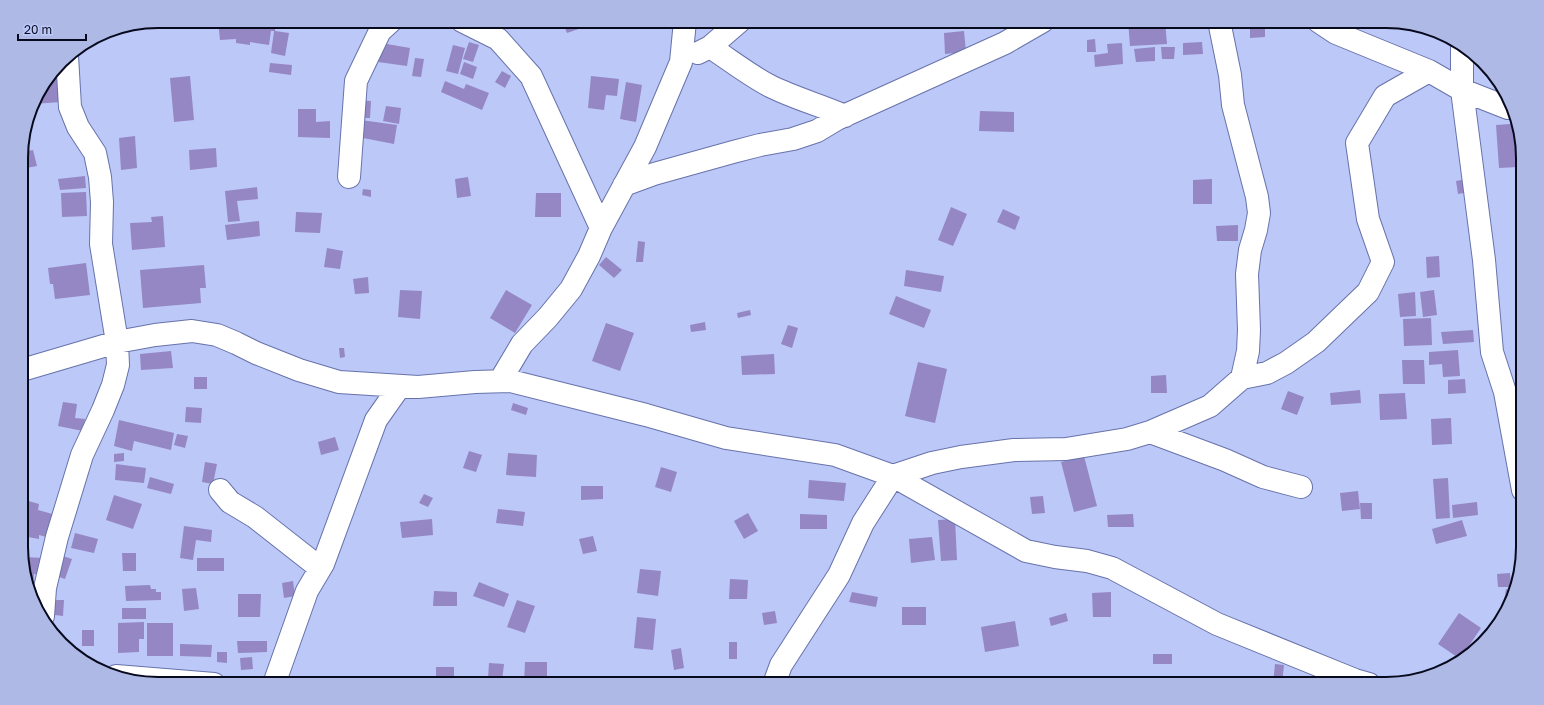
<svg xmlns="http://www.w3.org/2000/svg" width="1544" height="705" viewBox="0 0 1544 705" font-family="'Golos Text',sans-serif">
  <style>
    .building { fill: #9487c4 }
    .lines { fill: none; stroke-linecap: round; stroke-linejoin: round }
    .street-casing { stroke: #6773aa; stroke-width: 24 }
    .street { stroke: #fff; stroke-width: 22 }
    .rim { fill: none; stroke: #07091d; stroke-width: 2 }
  </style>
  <rect width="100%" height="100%" fill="#bcc8f8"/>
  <path class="building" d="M218,21H237L238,29L239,21H276L275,31L289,33L285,56L271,53L274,31H271L269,45L250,42V45L236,43V39L220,40Z
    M562,21H589L590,25L567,33Z
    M1128,21H1165L1167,44L1130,46Z
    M1250,21H1265V37L1250,38Z
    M964,31L966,52L945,54L944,33Z
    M1095,39L1096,52H1087V40Z
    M469,42L479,45L473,62L463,59Z
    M1202,42L1203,54L1183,55V43Z
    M381,43L410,48L407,66L378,62Z
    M1122,43L1123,64L1095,67L1094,55L1108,53L1107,44Z
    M453,45L465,48L458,74L446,71Z
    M1155,47V61L1136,62L1134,49Z
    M1161,47H1175L1174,59H1162Z
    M415,58L424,59L421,77L412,76Z
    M464,62L477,67L473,79L460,74Z
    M270,63L292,65L291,75L269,72Z
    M502,71L511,76L505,88L495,82Z
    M190,76L194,120L174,122L170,78Z
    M591,76L619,79L617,96L606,95L604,110L588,108Z
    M59,77L61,102L33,104L35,97L50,78Z
    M445,81L464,89L466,84L489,93L482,110L441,92Z
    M626,82L642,85L636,122L620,119Z
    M358,100L371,101L370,118H356Z
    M386,106L401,108L399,124L383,121Z
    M298,109H316V122L330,121V138L298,137Z
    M980,111L1014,112V132L979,131Z
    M361,120L397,125L394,144L358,137Z
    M1510,120H1514L1522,140V170L1518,171V167L1499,168L1496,125L1510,124Z
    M135,136L137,168L121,170L119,138Z
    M216,148L217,167L190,170L189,150Z
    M33,150L37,166L21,169V152Z
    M85,176L86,188L60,190L58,179Z
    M468,177L471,196L457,198L455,179Z
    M1212,179V204H1193V180Z
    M1467,179L1469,192L1458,194L1456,181Z
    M257,187L258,199L237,201L240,221L228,222L225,191Z
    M363,189L371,190V197L362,195Z
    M86,192L87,216L62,217L61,193Z
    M536,193H561V217H535Z
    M951,207L967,214L953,246L938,240Z
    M1003,209L1020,217L1015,230L997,222Z
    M296,212L322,213L320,233L295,232Z
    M163,216L165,247L132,250L130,223L152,222L151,217Z
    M259,221L260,236L227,240L225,225Z
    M1238,225V241H1217L1216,226Z
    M638,241L645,242L643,262H636Z
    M327,248L343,251L340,269L324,267Z
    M1439,256L1440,277L1427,278L1426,257Z
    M606,257L622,270L614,278L599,265Z
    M86,263L90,295L55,299L53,284H50L48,268Z
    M204,265L206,288H200L201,303L143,308L140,270Z
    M906,270L944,276L941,292L904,286Z
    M368,277L369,293L355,294L353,279Z
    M400,290L422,291L420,319L398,317Z
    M506,290L532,305L515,333L490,318Z
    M1434,290L1437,315L1423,317L1420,292Z
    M1415,292L1416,316L1400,317L1398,294Z
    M896,296L931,310L924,328L889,314Z
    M750,310L751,315L738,318L737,313Z
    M1431,318L1432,345L1404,346L1403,319Z
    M705,322L706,330L691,332L690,325Z
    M22,323H23L26,349H22Z
    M606,323L634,333L620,371L592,361Z
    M788,325L798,328L792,348L781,344Z
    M1473,330L1474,342L1443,344L1441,332Z
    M339,348H344L345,357L340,358Z
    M1458,350L1460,376L1443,377L1442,364L1429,365V352Z
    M171,351L173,368L141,370L140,354Z
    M774,354L775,374L742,375L741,356Z
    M1402,360H1424L1425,384H1403Z
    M918,362L947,369L935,423L905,416Z
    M1166,375L1167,393H1151V376Z
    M194,377H207V389H194Z
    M1465,379L1466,393L1448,394V380Z
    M1360,390L1361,403L1331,405L1330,393Z
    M1288,391L1304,397L1297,415L1281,409Z
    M1405,393L1407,419L1380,420L1379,394Z
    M63,402L77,404L75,418L85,419L83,431L58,426Z
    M513,403L528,408L526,415L511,410Z
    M186,407L202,408L201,423L185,422Z
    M1451,418L1452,444L1432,445L1431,419Z
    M119,420L174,433L171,450L134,441L132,451L114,446Z
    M177,434L188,436L185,448L174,445Z
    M335,437L339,450L321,455L318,442Z
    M469,451L482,455L476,472L463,468Z
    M124,453V461L114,462V454Z
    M508,453L537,455L536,477L506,475Z
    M1084,456L1097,506L1074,512L1061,462Z
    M205,462L217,464L213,484L202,482Z
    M116,464L146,468L144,483L115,480Z
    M661,467L677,472L671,492L655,487Z
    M150,477L174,484L171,494L147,488Z
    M1448,478L1450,518L1436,519L1433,479Z
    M809,480L846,483L844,501L808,498Z
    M581,486H603V499L581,500Z
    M1358,491L1360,509L1342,511L1340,493Z
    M424,494L433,498L428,507L419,503Z
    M114,495L142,504L133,529L106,520Z
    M1043,496L1045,513L1032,514L1030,497Z
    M25,500L39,504L38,510L56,515L50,538L39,535V539L28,537L26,543L22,542V510Z
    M1477,502L1478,515L1453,518L1452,505Z
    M1360,503H1372V519H1361Z
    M498,509L525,512L523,526L496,523Z
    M748,513L758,531L744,539L734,521Z
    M800,514L827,515V529H800Z
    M1133,514L1134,527H1108L1107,515Z
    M432,519L433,535L402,538L400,522Z
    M955,519L957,560L941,561L938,520Z
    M1462,520L1467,536L1436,544L1432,529Z
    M184,526L212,530L211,542L196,540L193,560L180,558Z
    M75,533L98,539L94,553L71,548Z
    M593,536L597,551L583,554L579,539Z
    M932,537L935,560L911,563L909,539Z
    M122,553H136V571H123Z
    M60,555L72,559L65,579L53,575Z
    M22,557L46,558L45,575L34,574L33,591H36L35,597L22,565Z
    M197,558H224V571H197Z
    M640,569L661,571L658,596L637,593Z
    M1510,573L1511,587H1498L1497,574Z
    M730,579L748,580L747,599H729Z
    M293,581L295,596L284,598L282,583Z
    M479,582L509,594L504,607L473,596Z
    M150,585L151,589H156V592H161V600L126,601L125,586Z
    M196,588L199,609L184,611L182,589Z
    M1506,589L1514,591L1511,602L1504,601Z
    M434,591L457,592V606H433Z
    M852,592L878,597L876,607L849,602Z
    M1111,592V617H1093L1092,593Z
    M238,594H261L260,617H238Z
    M55,600H64L63,616L55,615Z
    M517,600L535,606L525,633L507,627Z
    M902,607H926V625H902Z
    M122,608H146V619H122Z
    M775,611L777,623L764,625L762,613Z
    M1066,613L1068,621L1051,626L1049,618Z
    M1459,613L1481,628L1460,659L1438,644Z
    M637,617L656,619L653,650L634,648Z
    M1015,621L1019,646L985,652L981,627Z
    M144,622V639H139V652L118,653V623Z
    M147,623H173V656H147Z
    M82,630H94V646H82Z
    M237,641H267V652L238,653Z
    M729,642H737V659H729Z
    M180,644L212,645L211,657L180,656Z
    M681,648L684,668L674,670L671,650Z
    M217,652H227V663L217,662Z
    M1153,654H1172V664H1153Z
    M252,657L253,669L241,670L240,658Z
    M525,662H547V684H524Z
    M489,663L504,664L502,681L488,679Z
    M1275,664L1284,665L1282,684H1273Z
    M436,667H454V678H436Z
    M907,677H922V684L907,683Z"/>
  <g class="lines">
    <g class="street-casing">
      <path id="street" d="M462,21L498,39L531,76L601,228
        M1219,21L1230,75L1233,105L1257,197L1259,213L1256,230L1250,250L1247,274L1249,330L1248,351L1242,378
        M1318,21L1336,33L1429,71L1462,90L1508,108
        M710,47C730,60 749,75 770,86C794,98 820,105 845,116
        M1462,49V90L1484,260L1492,352L1505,392L1523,490
        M698,53L710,47L740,21
        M349,177L356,81L380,31L391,21
        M624,185L654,174L733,152L760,145L793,139L817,131L837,119L1005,43L1043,21
        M22,370L117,342L155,335L192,331L217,335L236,343L256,353L299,370L339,382L418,387L475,382L510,381L646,415L726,438L835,455L893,476L1026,551L1055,557L1087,561L1112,568L1217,624L1355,680L1369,684
        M500,381L522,344L548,317L571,289L589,256L601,228L645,147L681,62L685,21
        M1150,432L1225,460L1263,477L1301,487
        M220,490L230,502L255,517L320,568
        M43,616L45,588L57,537L82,455L103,410L113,385L118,365L117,342L101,244L102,202L100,177L95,153L78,127L70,107L67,56
        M116,676L214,684
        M274,684L307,591L323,564L376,420L400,386
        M774,684L781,665L839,575L863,523L893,476L932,463L961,457L1014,450L1066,449L1127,439L1150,432L1210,406L1242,378L1267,373L1286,363L1316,342L1368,292L1383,262L1368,219L1357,143L1385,96L1429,71"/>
    </g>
    <use href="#street" class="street"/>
  </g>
  <path d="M0 0H1544V705H0ZM158 28H1386A130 130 0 0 1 1516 158V547A130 130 0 0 1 1386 677H158A130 130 0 0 1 28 547V158A130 130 0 0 1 158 28Z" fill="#aeb9e6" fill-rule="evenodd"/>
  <path class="rim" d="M158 28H1386A130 130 0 0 1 1516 158V547A130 130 0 0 1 1386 677H158A130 130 0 0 1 28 547V158A130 130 0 0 1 158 28Z"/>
  <path d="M18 34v6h68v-6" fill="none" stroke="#07091d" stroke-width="2"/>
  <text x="24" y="34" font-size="12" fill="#07091d" stroke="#bcc8f8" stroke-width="3" paint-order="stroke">20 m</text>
</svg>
